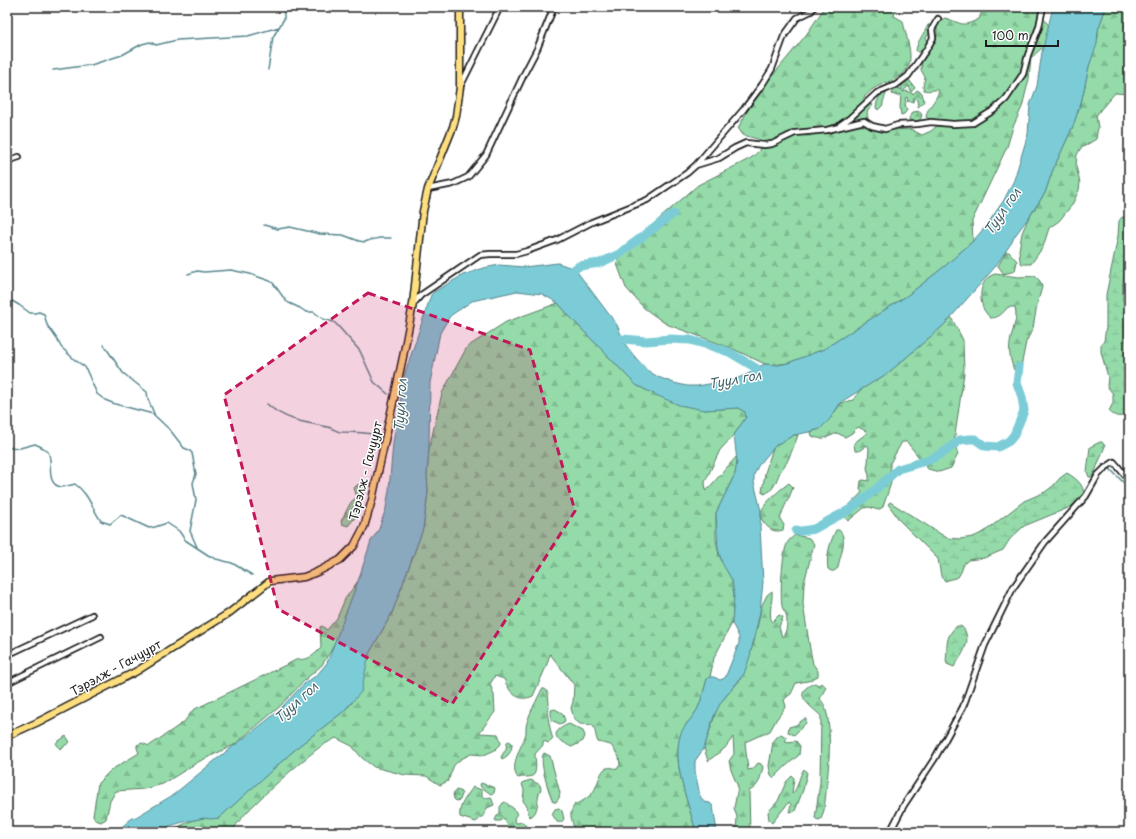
<svg xmlns="http://www.w3.org/2000/svg" width="1136" height="839" viewBox="0 0 1136 839" font-family="'Playpen Sans',sans-serif">
  <style>
    .grass { fill: #94dba9; stroke: #587c62 }
    .forest { fill: url(#forest-firs); stroke: #587c62 }
    .wetland { fill: url(#wetland-marsh); stroke: #587c62 }
    .water { fill: #7cccd7; stroke: #56868c }
    .lines { fill: none; stroke-linecap: round; stroke-linejoin: round }
    .stream { stroke: #56868c; stroke-width: 1.5 }
    .river { stroke: #7cccd7; stroke-width: 9 }
    .minor-casing { stroke: #1c1c1c; stroke-width: 8 }
    .major-casing { stroke: #1c1c1c; stroke-width: 9 }
    .minor { stroke: #fff; stroke-width: 4.5 }
    .major { stroke: #fedf80; stroke-width: 6 }
    .marked { fill: #c2185b; fill-opacity: 0.2; stroke: #c2185b; stroke-width: 3; stroke-dasharray: 8 5; stroke-linejoin: round }
    .labels { text-anchor: middle; stroke-width: 3; stroke-linejoin: round; paint-order: stroke }
    .street-label { font-size: 12px; fill: #1c1c1c; stroke: #fff }
    .water-label { font-size: 13px; font-style: italic; fill: #426267; stroke: #fff }
  </style>
  <defs>
    <pattern id="forest-firs" width="22" height="20" patternUnits="userSpaceOnUse"><rect width="22" height="20" fill="#94dba9"/><path d="M5 1l3.5 6h-7zM16 11l3.5 6h-7z" fill="#7fbb91"/></pattern>
    <pattern id="wetland-marsh" width="20" height="14" patternUnits="userSpaceOnUse"><rect width="20" height="14" fill="#94dba9"/><path d="M1 5h8M5 5V1M11 12h8M15 12V8" fill="none" stroke="#7fbb91"/></pattern>
  </defs>
  <rect width="100%" height="100%" fill="#fff"/>
  <filter id="ink" filterUnits="userSpaceOnUse"><feTurbulence type="fractalNoise" baseFrequency=".025" numOctaves="2"/><feDisplacementMap in="SourceGraphic" scale="8" xChannelSelector="R" yChannelSelector="G"/><feConvolveMatrix kernelMatrix="1 2 1 2 8 2 1 2 1" color-interpolation-filters="sRGB"/></filter>
  <g filter="url(#ink)">
    <path class="grass" d="M66,736L70,742L60,749L56,743Z"/>
    <path class="forest" d="M825,7H896L894,16L903,21C907,44 921,68 893,80C887,83 879,85 873,89C870,91 867,95 864,97V102L870,101L873,105L867,112L869,125L893,130L910,129L922,135L931,131L938,125L926,117C927,106 936,103 939,90C934,89 929,92 924,90L923,87L925,77L921,70L922,62L935,42L937,35V26L941,20L945,18C962,23 961,28 979,19L982,11L980,7H1041V15L1049,26L1044,46L1031,58L1029,79L1022,107L1013,127L1007,147L972,221L973,241L945,266L908,295L824,349L788,363L773,365L765,364L731,348L666,324L644,308L626,288L617,264L619,254L698,185L751,158L759,151L761,140L743,135L738,128L756,96L806,35Z
      M1106,7H1129V94L1115,93L1101,109L1096,116L1098,127L1096,139L1080,149L1077,155L1076,166L1080,183L1079,190L1072,205L1059,221L1049,228L1043,247L1031,264H1022L1020,261L1019,250L1022,233L1027,221L1045,193L1052,172L1073,126L1082,99L1089,66L1098,37V30Z
      M928,25H930V32L926,38L927,40L924,49L920,53L916,51C917,41 924,34 928,25Z
      M905,80L910,81L915,88L911,92L909,86L903,91V92L907,91L913,94L917,90L922,93L924,101L922,104L918,107L917,100L914,97L913,102L910,101L908,102L907,97L905,98L906,102L905,104L907,110L904,114L901,115L900,107L901,94L897,96L892,94L893,89L896,87L902,90L901,88Z
      M882,91H887L883,102V105L878,110L876,108L877,102Z
      M920,111L922,116L919,121L911,124L909,118L913,112Z
      M1006,252H1009L1017,261L1015,271L1004,274L998,266Z
      M995,274L1019,277L1035,276L1040,281L1042,287L1037,305L1033,328L1026,342L1021,367L1020,370L1018,371L1014,370C1010,359 1008,350 1011,338C1013,328 1018,318 1015,307H1008C1003,313 999,318 990,318C988,315 986,313 984,310C978,297 980,278 995,274Z
      M558,303L571,318L636,385L656,395L704,410L738,408L745,412L746,417L734,435L720,450L705,482L706,491L737,456V467L735,474L716,513V540L719,555L732,580L733,585L734,596L732,623L714,658L710,677L707,679C704,689 702,699 698,708C693,718 682,728 680,737C672,765 689,804 696,832H573C575,819 566,818 575,804C582,802 588,798 593,792C598,786 600,769 607,768C610,767 614,768 617,769L620,765L619,757L611,745L598,742C595,736 596,731 593,725L580,724L574,719L571,708L573,702L574,685L550,654L546,667L533,696C518,703 509,692 504,679L495,676L490,684L494,695L495,712L479,733L498,734L500,739L501,744L495,750L484,755L471,754L461,759L454,765L448,781L440,785L426,776L405,775L374,767L362,758L352,746L336,738C332,740 327,743 323,745C308,755 234,818 233,832H169C180,826 190,820 203,818C208,818 213,819 219,818L300,745L343,712L352,703L369,654L392,613L423,529L428,492L427,475L429,449L442,393L467,347L506,322Z
      M951,317L963,340L964,373L954,442L958,454L951,468L939,472L928,469L907,442H902L890,463L891,483L883,507L878,510L869,507L864,508L848,521L842,514C848,504 855,501 862,492L860,489L861,481L863,480L869,481V475L867,468L868,463L869,448L867,445L859,451H855L854,443L867,433L866,431L858,427L852,433L845,437L837,433C828,437 821,441 812,436L811,432L820,429L830,419L841,403L853,400L860,390L888,373L944,325Z
      M794,435H798C795,444 791,453 787,462C785,465 782,469 780,472C776,481 774,491 764,494L762,492L765,473L773,448L776,445Z
      M1100,442H1102L1105,446L1094,474L1091,477H1089L1087,472L1090,447Z
      M789,483L793,487C790,498 783,507 780,519L784,525L783,530C777,532 772,531 768,527C763,523 759,517 762,510C765,502 782,488 789,483Z
      M362,484L365,485L366,487L359,513L348,526L342,524L341,521L351,502L357,497L354,488L357,485Z
      M836,530H839C849,539 839,557 838,568L834,571H831L828,569C826,556 830,542 836,530Z
      M795,535L809,538L814,544L804,583L803,604L810,649L813,664L818,671V676L808,681L796,683L791,694L788,696L784,700L786,706L776,720L770,731L745,742L748,770L753,769L758,763L761,764L763,767C760,778 760,786 749,791L750,832H736L737,817L734,808L738,787L731,770L729,761L734,754L733,737L725,748L708,761L704,748L717,709L721,702L740,680L754,642L762,605L767,595L772,591C773,602 768,613 772,622L779,615L783,617L779,627L782,637C787,633 788,621 786,614C785,611 782,609 782,606C780,594 782,554 787,544C788,540 792,538 795,535Z
      M358,581L335,644L322,665L307,678L278,708L234,745L198,762L163,784L144,789L116,791L110,801L106,819L101,822L95,820L93,816L98,783L111,770L139,753L137,748V745L142,743L149,746L184,722L193,710L298,659C308,661 314,655 321,648L320,627L322,626L327,630L337,618L345,599Z
      M815,683L818,685L822,683L826,687L820,699C822,701 824,704 825,707C834,731 827,784 824,810L821,819L818,820L815,818L820,783L821,716C811,706 789,693 815,683Z
      M542,689H545L548,693L549,704L547,712L551,733L553,739L549,743L543,741V745L535,754C535,759 538,774 532,776C528,778 523,776 518,778C508,766 523,745 526,733C526,731 526,729 526,727C528,715 537,700 542,689Z
      M555,709L562,713L565,720L564,722L560,724L551,720V710Z
      M804,719H806V723L794,735L788,732L789,727L796,725Z
      M569,724L583,731L585,736L583,741L572,747C568,746 567,744 563,742C549,735 559,728 569,724Z
      M781,734L786,737V742L796,741L800,746L799,755L786,766L774,778L771,775L769,766L773,742L777,737Z
      M509,741L512,743C512,751 510,755 502,759L501,757L506,749L507,742Z
      M544,753L550,756L560,793L559,798L556,802H553C549,792 538,761 544,753Z
      M804,769L807,773L803,790L795,811L789,812L791,805L789,802L772,823L769,820L768,812L778,801L786,782L792,776L794,778L792,794C799,788 798,777 804,769Z
      M531,780L540,785L541,789C535,798 541,812 530,817L528,813L527,806L523,801L524,790L522,784L524,782Z
      M481,783L495,788L494,793L491,794L481,787L480,785Z
      M473,787L482,790V796L486,798L491,797L494,805L487,808L484,815L476,822L460,817C458,806 467,796 473,787Z
      M456,790L460,791L462,794L460,800L456,801L454,799L453,794Z
      M505,802L514,809L517,814L514,818L515,822L517,823L523,822L526,826L524,830L526,832C511,832 510,831 504,818L501,821H496L495,820L497,816L500,813V807L503,803Z
      M559,808L562,811L564,819C562,822 561,823 557,822L552,814L555,809Z"/>
    <path class="wetland" d="M1122,217L1125,218L1126,221C1126,229 1127,237 1127,245C1127,265 1116,298 1129,315V409C1125,419 1115,418 1109,411L1113,403V394L1107,386L1108,377L1101,352V345L1104,341L1106,327V295L1118,236L1119,221Z
      M1067,473C1075,478 1083,483 1084,494L1076,503L1068,508L1024,526L1010,539L1003,550L984,558L968,560L964,564L961,572L958,577L945,581L941,576L938,559L900,521L888,504L890,502L947,538L960,539L973,537L984,532L1024,501L1045,492L1053,486L1060,478Z
      M957,626C962,626 963,627 965,631C971,644 961,656 954,667L947,664L946,661C948,646 944,637 957,626Z"/>
    <path class="water" d="M1053,7H1106L1098,30L1097,44L1089,66L1082,99L1073,126L1052,172L1045,193L1029,217L1014,237L1012,242L995,267L944,325L888,373L841,402L830,419L820,429L809,432L794,435L776,445L758,466L754,475V482L761,511L760,527L763,582L760,612L750,656L744,674L721,702L714,716L704,748L695,761V771L700,796L704,802L710,803L713,806L717,832H696C689,804 672,765 680,736C682,727 693,718 698,708C702,699 704,689 707,679L710,677H714L720,680L725,678L739,643V637L732,623L734,596L732,580L722,563L718,548L716,513L735,474L737,461L734,435L746,417L745,412L738,408L704,410L679,405L656,395L636,385L571,318L558,303L542,294L517,291L472,301L450,316L440,333L430,383L429,449L427,475L428,492L423,529L392,613L369,654L361,692L343,712L300,745L219,818L211,819L204,818L183,822L170,826L158,832H116L132,818L136,817L173,795L218,758L261,725L276,713L304,684L317,675L327,663L358,581L371,541L379,529L386,508L389,490L393,443L405,373L431,295L434,292L463,275L484,268L499,265L524,267L558,263L575,269L617,325L625,344L635,357L647,370L658,377L674,383L687,386H697L733,380L748,374L756,368L765,364L779,365L788,363L824,349L908,295L945,266L973,241L986,226L1004,200L1014,180L1028,134L1030,105L1037,86L1042,52Z"/>
    <g class="lines">
      <path class="stream" d="M53,70L91,65L122,55L142,44L150,42L156,45L177,40L248,36L279,27
        M268,70L273,37L284,19V7
        M264,225L278,229L290,227L320,234L343,235L359,241L365,242L370,240L380,238H391
        M188,274L197,271L204,272L231,270L250,274L270,281L273,283L286,301L289,303L300,308L306,312H314L323,319L334,322L338,326L360,351L374,382L388,394
        M7,298L19,305L30,313H35L39,312L44,314L47,325L57,339L61,347L75,360L85,367L97,394L105,400L115,404L153,414L170,430L184,448L189,450L192,453L196,474L193,483L196,500L190,531L197,547
        M104,345L123,373L147,392L148,399L155,416
        M267,404C284,420 306,423 328,427C332,428 335,431 340,432C352,432 365,432 377,435
        M7,447L20,448L35,444C40,446 45,448 48,452C54,460 44,486 62,487C66,487 71,485 75,484C88,493 92,508 101,521L110,524L121,515L149,528L155,527L167,523L179,531L185,540L208,555L216,559L232,563L252,575
        M1102,464L1106,466
        M1109,468L1129,488"/>
      <path class="river" d="M565,276L579,266L600,263L619,254L673,214
        M611,341L623,339L646,341L670,339L690,340L708,345L729,352L756,368L761,379
        M796,531H802L814,529L832,519L849,510L874,491L898,469L929,460L946,451L960,440L970,439H975L985,446L998,447L1009,441L1014,435L1024,411L1022,397L1017,383L1019,367"/>
      <g class="minor-casing">
        <path id="minor" d="M461,85L500,7
          M840,125L850,118L877,93L896,85L908,76L926,50L933,38L932,29L938,19
          M7,161L19,157
          M696,165L744,109L762,85L772,69L784,36L797,18L811,11L814,7
          M428,189L453,184L468,177L486,155L525,72L537,49L554,7
          M413,304L421,295L480,255L490,254H516L527,251L557,240L592,222L647,200L687,173L696,165L719,158L735,148L746,143L764,145L772,144L795,133L827,130L864,121L872,126L885,129L898,125L918,124L931,122L953,124L973,123L994,110L1006,99L1023,74L1028,55L1039,27L1043,7
          M7,655L92,615
          M7,683L101,637
          M890,832L904,805L935,758L963,707L985,645L1013,588L1045,542L1086,496L1098,475L1105,468L1114,462L1129,480"/>
      </g>
      <g class="major-casing">
        <path id="major" d="M7,736L36,723L137,671L229,613L270,581L304,577L317,572L340,560L354,546L364,527L372,500L403,357L413,304L423,211L428,189L453,127L456,116L460,87V7"/>
      </g>
      <use href="#minor" class="minor"/>
      <use href="#major" class="major"/>
    </g>
  </g>
  <path class="marked" d="M368,293L530,350L575,511L452,704L278,609L224,395Z"/>
  <g class="labels">
    <g class="street-label">
      <text transform="translate(366 471) rotate(-76)" y="4">Тэрэлж - Гачуурт</text>
      <text transform="translate(116 668) rotate(-29)" y="4">Тэрэлж - Гачуурт</text>
    </g>
    <g class="water-label">
      <text transform="translate(1002 211) rotate(-55)" y="5">Туул гол</text>
      <text transform="translate(735 379) rotate(-10)" y="5">Туул гол</text>
      <text transform="translate(400 405) rotate(-86)" y="5">Туул гол</text>
      <text transform="translate(296 702) rotate(-42)" y="5">Туул гол</text>
    </g>
  </g>
  <rect width="1136" height="839" fill="none" stroke="#fff" stroke-width="24"/>
  <rect x="12" y="12" width="1112" height="815" fill="none" stroke="#1c1c1c" stroke-width="1.5" filter="url(#ink)"/>
  <path d="M986 40v6h72v-6" fill="none" stroke="#1c1c1c" stroke-width="2"/>
  <text x="992" y="40" font-size="12" fill="#1c1c1c" stroke="#ffffff" stroke-width="3" paint-order="stroke">100 m</text>
</svg>
